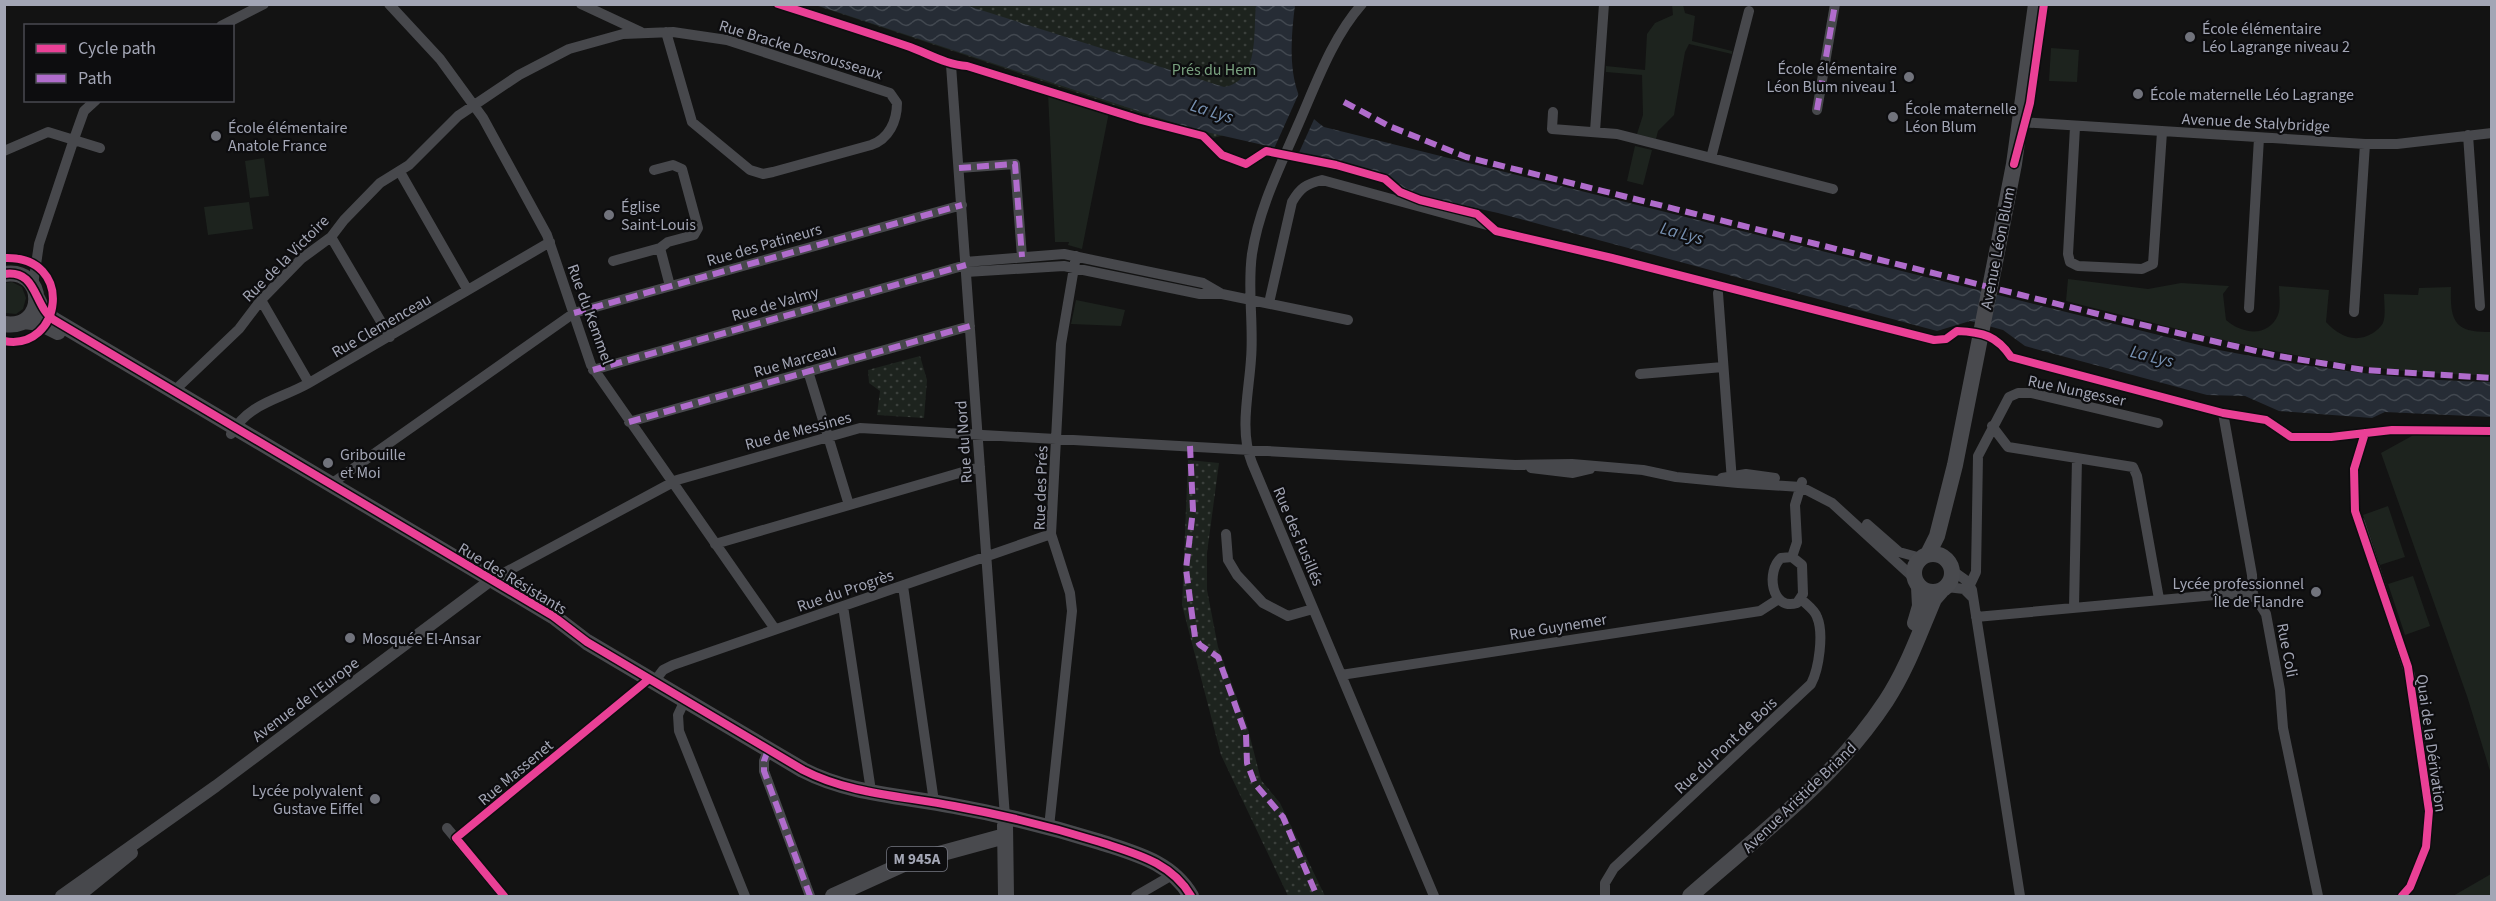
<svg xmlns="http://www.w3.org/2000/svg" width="2496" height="901" viewBox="0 0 2496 901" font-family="'Source Sans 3',sans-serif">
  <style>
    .grass { fill: #1d231e }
    .park { fill: url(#park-dots) }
    .water { fill: url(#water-waves) }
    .pier { fill: #131313 }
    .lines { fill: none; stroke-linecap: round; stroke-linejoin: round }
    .minor { stroke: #47484c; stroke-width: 10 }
    .tertiary { stroke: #47484c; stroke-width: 12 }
    .primary { stroke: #494a4e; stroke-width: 16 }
    .quiet { stroke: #b06ccc; stroke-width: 6; stroke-dasharray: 12 6; stroke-linecap: butt }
    .cycleway-casing { stroke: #0d0d0f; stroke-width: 11 }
    .cycleway { stroke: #ea4096; stroke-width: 8 }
    .poi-dot { fill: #71737c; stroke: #0d0d0f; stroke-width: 2 }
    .labels { text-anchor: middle; stroke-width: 4.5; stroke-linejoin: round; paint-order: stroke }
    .shield { fill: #0d0d0f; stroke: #767883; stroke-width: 1.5 }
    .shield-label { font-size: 15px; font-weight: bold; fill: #a3a6b5 }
    .poi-label { font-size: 16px; fill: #a3a6b5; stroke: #0d0d0f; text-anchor: start }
    .street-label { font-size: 16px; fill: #a3a6b5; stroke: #0d0d0f }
    .park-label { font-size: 16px; fill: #79a17f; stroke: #0d0d0f }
    .water-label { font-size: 18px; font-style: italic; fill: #7791b2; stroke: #0d0d0f }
  </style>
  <defs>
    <pattern id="park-dots" width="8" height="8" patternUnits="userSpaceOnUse" patternTransform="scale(1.5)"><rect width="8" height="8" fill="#1d231e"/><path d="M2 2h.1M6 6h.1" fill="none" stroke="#3b403c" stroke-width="1.8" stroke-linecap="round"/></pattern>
    <pattern id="water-waves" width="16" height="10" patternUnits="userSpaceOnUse" patternTransform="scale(1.5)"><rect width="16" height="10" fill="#262c35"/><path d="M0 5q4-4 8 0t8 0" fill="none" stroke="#424850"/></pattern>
  </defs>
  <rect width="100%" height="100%" fill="#131313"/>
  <path class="grass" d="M1672,5H1683L1685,13L1695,16L1692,41L1732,51V54L1689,44L1685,52L1674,115L1658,131L1656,139L1637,134L1643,115L1642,75L1606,72V66L1645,70L1647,34L1655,23L1673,15Z
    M2051,48L2079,50L2077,82L2049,81Z
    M1048,93L1109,112L1082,249L1068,245L1069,242H1055Z
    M1635,146L1652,150L1643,185L1627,181Z
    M264,158L269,196L250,198L245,161Z
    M249,202L253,229L208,235L204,207Z
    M2068,279L2148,289L2181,283L2229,286L2223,294L2226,320C2242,334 2268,338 2278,315C2281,307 2279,295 2279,286L2329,290L2326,322C2339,336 2355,344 2373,333C2377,330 2381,327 2383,323C2386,315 2384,302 2384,294L2418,295L2419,288L2451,287C2450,321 2454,333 2491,332V375C2346,376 2206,336 2066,301Z
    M12,282L22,287L26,298L23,309L16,314L5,313V283Z
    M1076,300L1125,310L1121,326L1071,324Z
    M2419,432L2491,437V774L2467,696L2381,453Z
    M2388,506L2405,557L2380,565L2363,515Z
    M2413,576L2430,626L2405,635L2388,584Z
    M2491,874V896H2453Z"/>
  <path class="park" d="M815,5H1276L1240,131L1213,138Z
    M920,356L927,380L924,418L877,415L880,391L869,383L868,370Z
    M1188,460L1219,463L1207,553V590L1218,647L1247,725L1261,780L1280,803L1325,896H1288L1221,755L1182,605Z"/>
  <path class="water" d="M816,5H965L1224,87C1260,81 1253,32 1256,5H1295C1290,45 1285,102 1324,127L2219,350C2309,368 2400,380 2491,382V417L2385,412L2372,418L2279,411L2245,396L2207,395L2025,346L2003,330L1970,321L1937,331L1498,213L1417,195L1384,177L1330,160L1193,129Z"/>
  <path class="pier" d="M1300,91L1315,117L1297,157L1273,151Z"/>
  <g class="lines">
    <path class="minor" d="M389,4L440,59L483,118L547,235L591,365L775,629
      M581,4L641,32
      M1362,4C1332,38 1316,84 1298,125C1280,167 1259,208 1252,254C1247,289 1254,324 1251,359C1249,392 1239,431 1252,463L1434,896
      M221,26L264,4
      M951,65L1005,817
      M1817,110L1835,4
      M1553,112L1552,129L1617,134L1833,189
      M2019,122L2365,144H2397L2492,133
      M2075,127L2068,254L2070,262L2078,266L2142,269L2153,264L2162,132
      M1595,131L1604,4
      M2468,135L2480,306
      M4,151L48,132L100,148
      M1711,158L1749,11
      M959,168L1015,164L1022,257
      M654,170L673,165L682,169L698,228L694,235L668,242L660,248
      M400,172L467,289
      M331,237L390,337
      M613,261L660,248L670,286
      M965,262L1064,254L1203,283L1222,294
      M966,272L1064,266L1200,294H1222L1348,320
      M33,285L39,244L74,139L84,111L96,100
      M1718,293L1732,481
      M261,300L309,383
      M1269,303L1292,202C1300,188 1306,184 1322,180L1487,225
      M2249,308L2259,138
      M2354,312L2365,144
      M593,370L966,265
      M808,371L849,505
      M1640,374L1723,367
      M174,391L239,329L261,300L301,259L331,237L344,220L380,183L409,165L458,116L519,75L569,49L623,34L673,32L727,40L890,93L897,103C897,121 889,139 871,145L773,172L763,174L750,170L692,122L666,32
      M2223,413L2252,575L2253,596
      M629,422L970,326
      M1992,426L2008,447L2133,467L2137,476L2159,599
      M231,434C250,402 279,400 309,383L550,242
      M1531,468L1573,473L1590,469
      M1722,478L1746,474L1775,478
      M331,484L574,313L962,205
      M2360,522L2410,675L2429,811L2426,847L2410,887L2402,896
      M1867,524L1899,552L1921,558
      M1226,534L1228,560L1237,575L1263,603L1288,616L1313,609
      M715,544L980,467
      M1792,557L1802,565L1803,594L1797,603C1771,611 1766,571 1781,558Z
      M1792,557L1797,542L1795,505L1802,482
      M1953,571L1967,581L1972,590L2020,896
      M491,580L677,480L860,428L1515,465L1572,464L1643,470L1676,477L1738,483L1801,487L1832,503L1914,578
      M903,586L934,802
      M1947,587L1964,589L1972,597
      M1967,591L1976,572L1978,456L2009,397L2018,393H2031L2158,423
      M843,606L871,791
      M2074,608L2077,458
      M1976,617L2226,594H2243L2256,598L2266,614L2280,690L2283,728L2318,896
      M1341,675L1760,611L1777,600
      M654,682L663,670L673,665L1051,534
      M685,700L678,715L679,731L745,896
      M768,750L764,761V771L810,896
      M1049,827L1072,611L1070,593L1051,534L1061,344L1076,256
      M447,828L504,896
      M456,838L649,679
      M1136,896L1174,874
      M1605,896V883L1614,868L1811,684C1819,669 1824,633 1817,617C1815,610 1807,605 1801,599"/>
    <path class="tertiary" d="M61,896L216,786L491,580
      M79,896L132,853"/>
    <path class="primary" d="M4,274C47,267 47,331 4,324
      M37,298L44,312L54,320L553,616L587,642L803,770C849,794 903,796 954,806C1003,815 1052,827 1100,842C1136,854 1171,862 1191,896
      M24,321L40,323L58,332
      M1914 573a19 19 0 1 1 38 0a19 19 0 1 1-38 0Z
      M1928,554L1937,536L1955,465L1996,257L2014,164L2036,4
      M1915,623L1920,606L1919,587
      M1005,825L1006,896
      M833,896L906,863L1005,836
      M1690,896C1759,835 1834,780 1886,701C1907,669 1919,634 1934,599L1941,591"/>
    <path class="quiet" d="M1344,102L1389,126L1466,157L2126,321L2278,356L2364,370L2492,378
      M1817,110L1835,4
      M959,168L1015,164L1022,257
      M574,313L962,205
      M593,370L966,265
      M629,422L970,326
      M1190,446L1193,510L1186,569L1195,637L1200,645L1218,657L1246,735L1247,763L1255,784L1283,817L1317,896
      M768,750L764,761V771L810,896"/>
    <g class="cycleway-casing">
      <path id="cycleway" d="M778,4C822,18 866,32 910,47C929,54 947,65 967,66L1141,120L1203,136L1222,155L1246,164L1266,151L1336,165L1385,179L1400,192L1420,200L1477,214L1496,231L1612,258L1934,340L1946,339L1957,331C1983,332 1997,336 2011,357L2223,413L2266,420L2291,437H2331L2392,430L2492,431
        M2014,164L2030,103L2044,4
        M4,258C76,255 62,352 4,341
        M4,274C38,269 33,306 54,320L553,616L587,642L803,770C849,794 903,796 954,806C1003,815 1052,827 1100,842C1136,854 1171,862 1191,896
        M2365,433L2354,469L2355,511L2408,667L2429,811L2426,847L2410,887L2402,896
        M504,896L456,838L649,679"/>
    </g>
    <use href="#cycleway" class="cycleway"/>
  </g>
  <g class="poi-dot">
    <circle cx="2190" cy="37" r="6"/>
    <circle cx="1909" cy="77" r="6"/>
    <circle cx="2138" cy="94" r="6"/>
    <circle cx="1893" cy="117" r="6"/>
    <circle cx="216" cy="136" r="6"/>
    <circle cx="609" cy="215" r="6"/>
    <circle cx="328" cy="463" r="6"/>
    <circle cx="2316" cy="592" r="6"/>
    <circle cx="350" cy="638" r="6"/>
    <circle cx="375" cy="799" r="6"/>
  </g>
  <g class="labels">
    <rect class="shield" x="887" y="847" width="60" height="24" rx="4.5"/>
    <g class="shield-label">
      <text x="917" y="864">M 945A</text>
    </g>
    <g class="poi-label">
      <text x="2202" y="34">École élémentaire<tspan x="2202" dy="18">Léo Lagrange niveau 2</tspan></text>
      <text x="1897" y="74" text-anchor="end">École élémentaire<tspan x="1897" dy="18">Léon Blum niveau 1</tspan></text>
      <text x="2150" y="100">École maternelle Léo Lagrange</text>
      <text x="1905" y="114">École maternelle<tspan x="1905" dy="18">Léon Blum</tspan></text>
      <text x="228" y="133">École élémentaire<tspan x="228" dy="18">Anatole France</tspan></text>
      <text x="621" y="212">Église<tspan x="621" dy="18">Saint-Louis</tspan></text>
      <text x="340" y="460">Gribouille<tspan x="340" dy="18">et Moi</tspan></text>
      <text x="2304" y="589" text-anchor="end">Lycée professionnel<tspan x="2304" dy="18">Île de Flandre</tspan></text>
      <text x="362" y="644">Mosquée El-Ansar</text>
      <text x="363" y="796" text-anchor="end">Lycée polyvalent<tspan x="363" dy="18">Gustave Eiffel</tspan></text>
    </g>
    <g class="street-label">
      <text transform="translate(801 49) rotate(17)" y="6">Rue Bracke Desrousseaux</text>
      <text transform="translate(2256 122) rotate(3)" y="6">Avenue de Stalybridge</text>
      <text transform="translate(764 244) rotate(-16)" y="6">Rue des Patineurs</text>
      <text transform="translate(1997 248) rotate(-79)" y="6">Avenue Léon Blum</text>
      <text transform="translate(285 258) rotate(-45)" y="6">Rue de la Victoire</text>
      <text transform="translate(775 303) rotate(-16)" y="6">Rue de Valmy</text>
      <text transform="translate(591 314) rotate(70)" y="6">Rue du Kemmel</text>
      <text transform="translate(381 325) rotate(-30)" y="6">Rue Clemenceau</text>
      <text transform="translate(795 360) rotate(-16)" y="6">Rue Marceau</text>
      <text transform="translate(2077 390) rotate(12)" y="6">Rue Nungesser</text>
      <text transform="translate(798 430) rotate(-15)" y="6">Rue de Messines</text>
      <text transform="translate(963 442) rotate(-94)" y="6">Rue du Nord</text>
      <text transform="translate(1040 488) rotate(-88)" y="6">Rue des Prés</text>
      <text transform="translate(1299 536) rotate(67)" y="6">Rue des Fusillés</text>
      <text transform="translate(513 578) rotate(31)" y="6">Rue des Résistants</text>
      <text transform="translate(845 590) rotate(-19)" y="6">Rue du Progrès</text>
      <text transform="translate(1558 626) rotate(-9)" y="6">Rue Guynemer</text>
      <text transform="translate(2288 650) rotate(79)" y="6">Rue Coli</text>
      <text transform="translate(305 699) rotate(-37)" y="6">Avenue de l'Europe</text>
      <text transform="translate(2432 743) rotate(82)" y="6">Quai de la Dérivation</text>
      <text transform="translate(1725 745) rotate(-43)" y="6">Rue du Pont de Bois</text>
      <text transform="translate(515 772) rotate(-40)" y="6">Rue Massenet</text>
      <text transform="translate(1799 797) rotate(-44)" y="6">Avenue Aristide Briand</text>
    </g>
    <g class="park-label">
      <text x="1214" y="75">Prés du Hem</text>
    </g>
    <g class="water-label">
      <text transform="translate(1212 111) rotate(18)" y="6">La Lys</text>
      <text transform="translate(1682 233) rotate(15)" y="6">La Lys</text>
      <text transform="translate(2152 356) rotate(14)" y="6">La Lys</text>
    </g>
  </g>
  <rect width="2496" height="901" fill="none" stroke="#a3a6b5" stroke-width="12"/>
  <rect x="24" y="24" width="210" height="78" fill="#0d0d0f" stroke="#494a51" stroke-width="1.5"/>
  <rect x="36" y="44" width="30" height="9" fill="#ea4096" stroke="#494a51" stroke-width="1.5"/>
  <text x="78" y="54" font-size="18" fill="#a3a6b5">Cycle path</text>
  <rect x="36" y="74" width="30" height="9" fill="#b06ccc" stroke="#494a51" stroke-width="1.5"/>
  <text x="78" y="84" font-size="18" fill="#a3a6b5">Path</text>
</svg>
